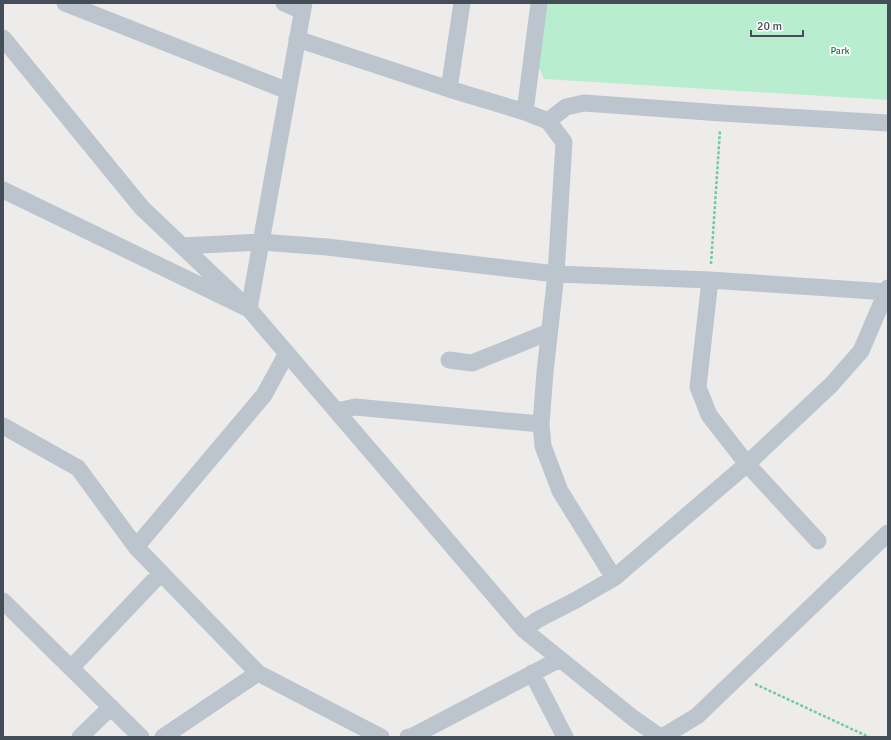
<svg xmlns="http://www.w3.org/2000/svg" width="891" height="740" viewBox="0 0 891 740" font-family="Signika,sans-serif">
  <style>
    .green { fill: #b9edd0 }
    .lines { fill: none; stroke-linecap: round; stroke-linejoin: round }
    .path { stroke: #71caa4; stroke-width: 2.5; stroke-dasharray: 3 2; stroke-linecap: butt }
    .minor { stroke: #bcc5ce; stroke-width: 17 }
    .labels { text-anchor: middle; stroke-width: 3.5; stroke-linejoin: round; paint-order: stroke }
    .park-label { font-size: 10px; fill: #17784d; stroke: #fff }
  </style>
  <rect width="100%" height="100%" fill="#eeeceb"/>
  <path class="green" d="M547,3H888V100L544,79L537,64Z"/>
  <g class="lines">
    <path class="path" d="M711,264L720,130
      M755,684L869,737"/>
    <path class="minor" d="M65,3L288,91
      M284,3L302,11
      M3,38L142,208L237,298
      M297,39L449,89L525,112L548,121L564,142L556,274L545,372L541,424L543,446L560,491L614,578
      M449,89L462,3
      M525,112L539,3
      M548,121L566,107L584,103L721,113L888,123
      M3,190L249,309L524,630L633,718L660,737
      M182,246L261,242L327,247L556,274L710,280L888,292
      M710,280L698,387L709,415L747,464L818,541
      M249,309L304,3
      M449,360L472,363L549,332
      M337,411L355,407L541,424
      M3,426L78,468L136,547L258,673L381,737
      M136,547L264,395L287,353
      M3,601L141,737
      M524,630L537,620L576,600L614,578L747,464L831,385L861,351L888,288
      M71,668L161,573
      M532,673L565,737
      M80,737L111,707
      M163,737L258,673
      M408,737L413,736L560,659
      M662,737L697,716L888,533"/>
  </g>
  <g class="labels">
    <g class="park-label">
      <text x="840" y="54">Park</text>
    </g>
  </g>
  <rect width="891" height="740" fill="none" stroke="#444e59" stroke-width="8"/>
  <path d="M751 30v6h52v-6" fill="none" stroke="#444e59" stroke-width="2"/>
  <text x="757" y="30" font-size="12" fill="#444e59" stroke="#ffffff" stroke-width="3" paint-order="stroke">20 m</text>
</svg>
